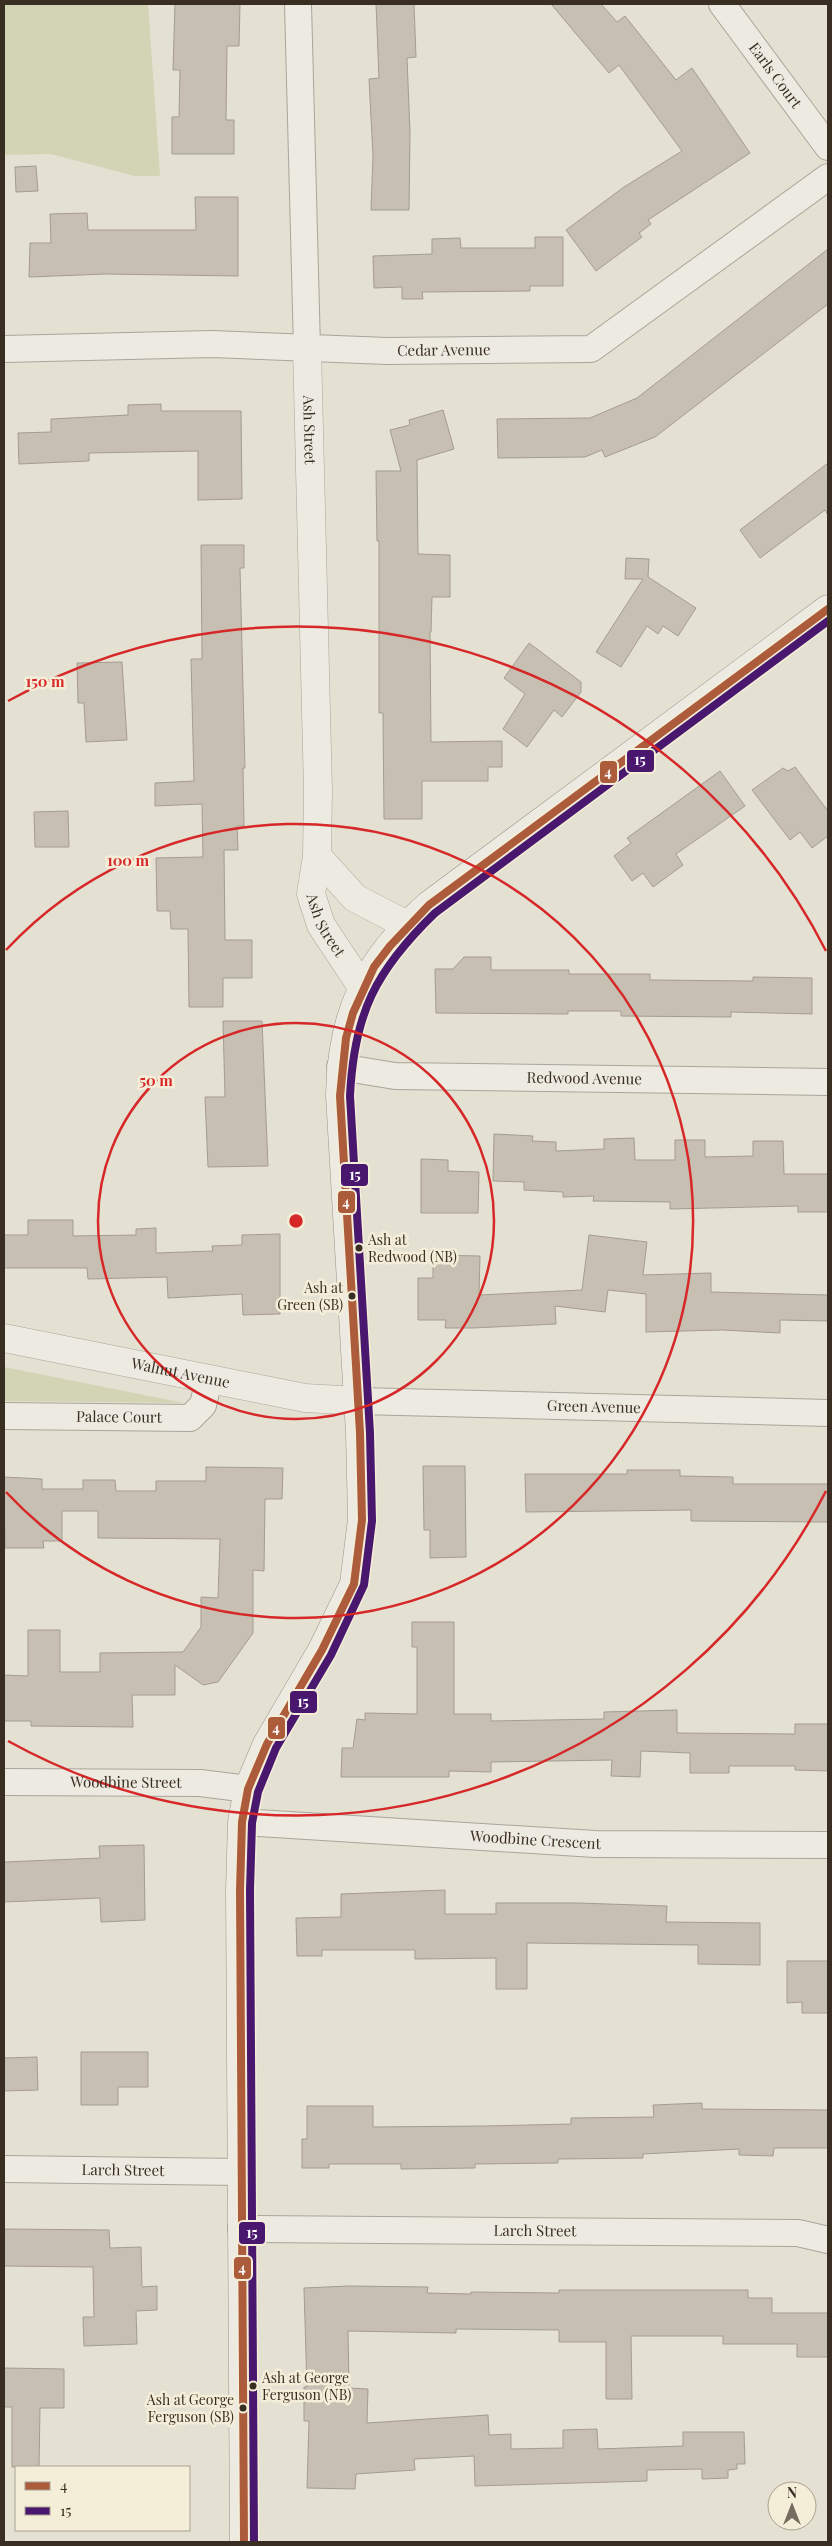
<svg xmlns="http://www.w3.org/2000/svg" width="832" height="2546" viewBox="0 0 832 2546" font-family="'Playfair Display',serif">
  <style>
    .green { fill: #d2d4b5 }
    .building { fill: #c8bfb3; stroke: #a59c91 }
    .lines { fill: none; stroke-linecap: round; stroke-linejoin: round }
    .minor-casing { stroke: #aaa59a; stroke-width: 28 }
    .tertiary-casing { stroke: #aaa59a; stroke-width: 29 }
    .secondary-casing { stroke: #9a958a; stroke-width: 29 }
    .minor { stroke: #edeae2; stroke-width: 26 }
    .tertiary { stroke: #edeae2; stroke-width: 28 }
    .secondary { stroke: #edeae2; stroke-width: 28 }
    .bus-1-casing { stroke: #f4eed9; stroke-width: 11 }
    .bus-2-casing { stroke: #f4eed9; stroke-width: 11 }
    .bus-1 { stroke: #ac5c3b; stroke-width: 8 }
    .bus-2 { stroke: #49176d; stroke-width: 8 }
    .ring { fill: none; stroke: #d62828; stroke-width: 2.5 }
    .bus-dot { fill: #3a2e22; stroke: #f4eed9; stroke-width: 2 }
    .labels { text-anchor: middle; stroke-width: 5; stroke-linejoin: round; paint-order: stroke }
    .bus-label { font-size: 14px; fill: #3a2e22; stroke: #f4eed9; text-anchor: start }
    .street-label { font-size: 15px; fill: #3a2e22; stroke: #f4eed9 }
    .centre { fill: #d62828; stroke: #f4eed9; stroke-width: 2.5 }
    .ring-label { font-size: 15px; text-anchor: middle; font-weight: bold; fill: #d62828; stroke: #f4eed9; stroke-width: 5; stroke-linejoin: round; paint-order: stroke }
    .line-badge { stroke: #f4eed9; stroke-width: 2 }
    .badge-label { font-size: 14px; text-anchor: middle; font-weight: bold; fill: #fff }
  </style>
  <rect width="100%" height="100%" fill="#e4e0d2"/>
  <path class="green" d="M4,4H148L160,176H135L51,154L4,155Z
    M4,1367L184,1403L4,1401Z"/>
  <path class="building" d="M175,4H240L239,46H227L226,120H234V154H172V117H179L180,70H173Z
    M376,4H414L416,57L407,58L410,132L409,210H371L373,156L369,79L379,78Z
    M551,4H601L617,22L625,16L676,80L692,68L750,153L648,220L651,224L639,233L642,237L596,271L566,230L624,187L682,151L619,65L609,73Z
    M36,166L38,191L16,192L15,167Z
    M195,197H238V276L106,274L29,277L30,243H51L50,214L87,213L88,230H196Z
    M535,237H563V286H530V291L422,292L423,299H402V287L374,288L373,256L432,254V239L460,238L461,248H535Z
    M828,249V304L655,437L605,457L602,450L585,457L498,458L497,419L590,418L637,398Z
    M161,404V411H241L242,499L198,500V451L89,453V461L19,464L18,433L51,432V419L128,415V405Z
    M443,410L454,449L417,460L418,554L450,555V597H432L431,632H430L431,742L502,741V767H488V781H422V819H384L383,713H379V541H377L376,471H401L390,430L410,425L409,420Z
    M828,463V515L825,510L760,558L740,530Z
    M201,545H244V568H240L245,768H243L244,826H237L238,850H224L225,940H252V978H223V1007H189L188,929H171L170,911H157L156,858L203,857L202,804L155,806V783L194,781L191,659H202Z
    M626,558L649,559L648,577L696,608L678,636L663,626L658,634L647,626L621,667L596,652L643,579H625Z
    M529,643L581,682V692L562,717L554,710L527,747L503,729L525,694L504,678Z
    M122,662L127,740L86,742L84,703H78L77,663Z
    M795,767L828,811V836L812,848L800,832L790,840L752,790L783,768L788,771Z
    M720,771L745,806L676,854L683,865L653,887L643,873L632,881L614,856L631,843L627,838Z
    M68,811L69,847H35L34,812Z
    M464,957H491V970H569V974H650V980L753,981V977L812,978V1014L731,1012V1017L621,1016V1011H568V1014L436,1013L435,969H453Z
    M223,1021H262L268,1166L208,1167L205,1097H225Z
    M494,1134L533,1136L532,1141L556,1142V1151L604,1149V1139L634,1138L635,1160H675V1140H705V1157L753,1156V1141H783L784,1174H828V1212H798V1206L670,1209V1202L593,1201L594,1196L563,1197V1192L524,1190V1182L493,1181Z
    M421,1159L448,1160V1171L479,1172L478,1213H421Z
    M28,1220H73V1236L136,1235V1229L156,1228V1253L213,1251L212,1246L242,1245V1235L280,1234V1314L243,1315L242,1294L168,1298L167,1277L88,1279L87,1268H4V1235H28Z
    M589,1235L647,1242L643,1275L711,1273V1292L828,1295V1321L780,1320V1333L722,1330L646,1332V1294L608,1290L605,1312L555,1306L556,1324L473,1328H445L446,1320H418V1278H433V1255L480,1256L479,1295L582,1290Z
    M423,1466H465L466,1557L430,1558V1530H424Z
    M206,1467L283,1468L282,1499H265L264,1571L253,1570V1633L218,1682L203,1685L175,1665V1695H132L133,1727L31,1726V1721H4V1675L28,1676V1630H60V1672H100V1653L183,1652L201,1627V1597L218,1598L220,1539L98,1538V1511H62V1541H43L44,1548H5L4,1477L42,1479V1489H83V1480H115L116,1491H156V1481H206Z
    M627,1470H680V1476L733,1477V1484H828V1522L691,1521V1510L526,1512L525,1474H627Z
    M412,1622H454V1714H491V1721L604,1719V1712L677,1710V1733L795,1734V1724H828V1771L795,1770V1766H729V1773H690V1753L641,1751L640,1777L611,1776L612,1760L491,1762V1772L449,1771V1777H341L342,1748H353L357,1719L365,1720V1713L417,1714V1647H412Z
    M144,1845L145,1920L101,1922L100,1898L4,1902V1862L100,1858L99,1846Z
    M445,1890V1914H496V1903H578L667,1906L666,1922L760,1923V1965L698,1964V1945L527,1943V1989H496V1958L415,1959V1950H322V1956H297L296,1918L341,1917V1894Z
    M787,1961H828V2013H802V2002L787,2003Z
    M81,2052H148V2087H118V2105H81Z
    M37,2057L38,2090L4,2091V2058Z
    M702,2103V2109L828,2110V2148H774L773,2156L739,2155V2149L643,2154V2158L558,2159V2163L475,2164V2168L401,2169V2164H329V2168H302V2139H307V2106H373V2127L485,2126L571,2124V2118L654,2117L653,2105Z
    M4,2229L109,2230L110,2248L141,2247L142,2287L157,2286V2310L136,2311L137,2344L84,2346L83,2317H94L93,2267L4,2266Z
    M348,2286L428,2287L427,2293L471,2294V2292L559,2293V2290H748V2298H772V2313H828V2357H797V2344H723V2336H631L632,2399H606V2342H559V2330L456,2329V2333L348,2331L349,2388L368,2389L367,2423L488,2415L489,2435L511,2434V2449L563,2448V2430L597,2429L598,2449L683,2446V2432H744L745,2464H737V2469L728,2470V2478L702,2479V2469L647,2470V2481L475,2486L474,2456L414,2459L415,2470L356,2474L355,2489L307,2488L309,2421H304V2387H307L304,2288Z
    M4,2368L64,2369V2408H40L39,2467H12V2407H4Z"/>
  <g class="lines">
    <g class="minor-casing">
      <g id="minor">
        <path d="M298,4L307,348"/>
        <path id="s1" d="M722,4L828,147"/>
        <path id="s2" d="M4,349L212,344L387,351L591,349L828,177"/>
        <path id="s3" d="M340,1067L395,1076L828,1082"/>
        <path id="s4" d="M359,1401L828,1413"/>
        <path id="s5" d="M4,1416L190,1418L203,1405L209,1379"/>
        <path id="s6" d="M4,1782L200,1783L248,1789"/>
        <path id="s7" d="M242,1822L595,1844L828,1845"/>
        <path id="s8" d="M4,2169L241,2172"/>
        <path id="s9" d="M241,2229L798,2233L828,2240"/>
      </g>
    </g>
    <g class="tertiary-casing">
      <g id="tertiary">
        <path id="s10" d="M307,348L318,791L317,856L311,894L321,925L362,987"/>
        <path d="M317,856L355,898L407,925"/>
        <path id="s11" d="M4,1338L305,1398L359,1401"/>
      </g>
    </g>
    <g class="secondary-casing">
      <path id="secondary" d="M244,2542L240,1890L242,1822L248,1789L267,1744L322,1650L354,1584L362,1520L360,1433L340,1096C341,1012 368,960 429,905L828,609"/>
    </g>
    <use href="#minor" class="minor"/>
    <use href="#tertiary" class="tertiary"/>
    <use href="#secondary" class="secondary"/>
    <g class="bus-1-casing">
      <path id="bus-1" d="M244,2542L240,1890L242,1822L248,1789L267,1744L322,1650L354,1584L362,1520L360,1433L340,1096L346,1038L353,1013L374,967L390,946L429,905L828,609"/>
    </g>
    <g class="bus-2-casing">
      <path id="bus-2" d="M254,2542L250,1890L252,1823L258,1792L276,1748L331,1655L364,1585L372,1521L370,1433L350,1096C354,1013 376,970 435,913L828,621"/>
    </g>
    <use href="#bus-1" class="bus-1"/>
    <use href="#bus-2" class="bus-2"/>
  </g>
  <g class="ring">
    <circle cx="296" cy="1221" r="198"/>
    <path d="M6 950A397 397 0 1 1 6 1492"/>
    <path d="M826 1491A595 595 0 0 1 8 1741M8 701A595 595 0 0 1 826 951"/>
  </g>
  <g class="bus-dot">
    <circle cx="359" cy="1248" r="4.5"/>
    <circle cx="352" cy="1296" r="4.5"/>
    <circle cx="253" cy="2386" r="4.5"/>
    <circle cx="243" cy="2408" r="4.5"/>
  </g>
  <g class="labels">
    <g class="bus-label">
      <text x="368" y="1245">Ash at<tspan x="368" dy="17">Redwood (NB)</tspan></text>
      <text x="343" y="1293" text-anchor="end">Ash at<tspan x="343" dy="17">Green (SB)</tspan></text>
      <text x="262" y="2383">Ash at George<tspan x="262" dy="17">Ferguson (NB)</tspan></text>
      <text x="234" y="2405" text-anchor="end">Ash at George<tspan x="234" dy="17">Ferguson (SB)</tspan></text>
    </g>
    <g class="street-label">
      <text dy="5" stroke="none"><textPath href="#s1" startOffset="89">Earls Court</textPath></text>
      <text dy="5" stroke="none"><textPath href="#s2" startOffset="440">Cedar Avenue</textPath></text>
      <text dy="5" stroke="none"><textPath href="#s10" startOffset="82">Ash Street</textPath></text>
      <text dy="5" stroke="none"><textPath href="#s10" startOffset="581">Ash Street</textPath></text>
      <text dy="5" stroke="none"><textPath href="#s3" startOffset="245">Redwood Avenue</textPath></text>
      <text dy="5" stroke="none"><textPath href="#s11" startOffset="180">Walnut Avenue</textPath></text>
      <text dy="5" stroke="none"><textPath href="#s4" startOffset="235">Green Avenue</textPath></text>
      <text dy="5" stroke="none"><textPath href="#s5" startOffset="115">Palace Court</textPath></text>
      <text dy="5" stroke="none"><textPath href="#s6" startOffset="122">Woodbine Street</textPath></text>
      <text dy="5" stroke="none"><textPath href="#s7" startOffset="294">Woodbine Crescent</textPath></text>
      <text dy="5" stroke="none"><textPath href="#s8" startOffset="119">Larch Street</textPath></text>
      <text dy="5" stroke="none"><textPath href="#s9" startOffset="294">Larch Street</textPath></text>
    </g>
  </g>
  <circle cx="296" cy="1221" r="8" class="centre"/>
  <g class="ring-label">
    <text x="45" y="687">150 m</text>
    <text x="128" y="866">100 m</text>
    <text x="156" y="1086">50 m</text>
  </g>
  <g class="line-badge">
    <rect x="626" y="749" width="29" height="24" rx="5" fill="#49176d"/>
    <rect x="599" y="760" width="19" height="24" rx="5" fill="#ac5c3b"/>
    <rect x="340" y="1163" width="29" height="24" rx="5" fill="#49176d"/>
    <rect x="337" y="1190" width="19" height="24" rx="5" fill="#ac5c3b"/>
    <rect x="289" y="1690" width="29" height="24" rx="5" fill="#49176d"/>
    <rect x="267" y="1716" width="19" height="24" rx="5" fill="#ac5c3b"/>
    <rect x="238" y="2221" width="28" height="24" rx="5" fill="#49176d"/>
    <rect x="233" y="2256" width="19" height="24" rx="5" fill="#ac5c3b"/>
  </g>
  <g class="badge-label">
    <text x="640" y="765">15</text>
    <text x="608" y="777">4</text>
    <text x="355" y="1180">15</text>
    <text x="346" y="1207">4</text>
    <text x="303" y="1707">15</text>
    <text x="276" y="1733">4</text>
    <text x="252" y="2238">15</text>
    <text x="242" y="2273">4</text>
  </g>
  <rect width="832" height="2546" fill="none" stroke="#3a2e22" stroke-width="10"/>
  <rect x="15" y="2466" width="175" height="65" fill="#f4eed9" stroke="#aaa190"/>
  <rect x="25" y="2482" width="25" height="8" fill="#ac5c3b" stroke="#aaa190"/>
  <text x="60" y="2491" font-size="15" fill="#3a2e22">4</text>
  <rect x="25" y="2507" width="25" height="8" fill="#49176d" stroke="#aaa190"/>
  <text x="60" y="2516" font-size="15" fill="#3a2e22">15</text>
  <g transform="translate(792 2506)"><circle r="24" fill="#f4eed9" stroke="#aaa190"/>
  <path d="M0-4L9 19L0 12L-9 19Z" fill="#766c60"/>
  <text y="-8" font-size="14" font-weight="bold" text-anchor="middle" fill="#3a2e22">N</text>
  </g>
</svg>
